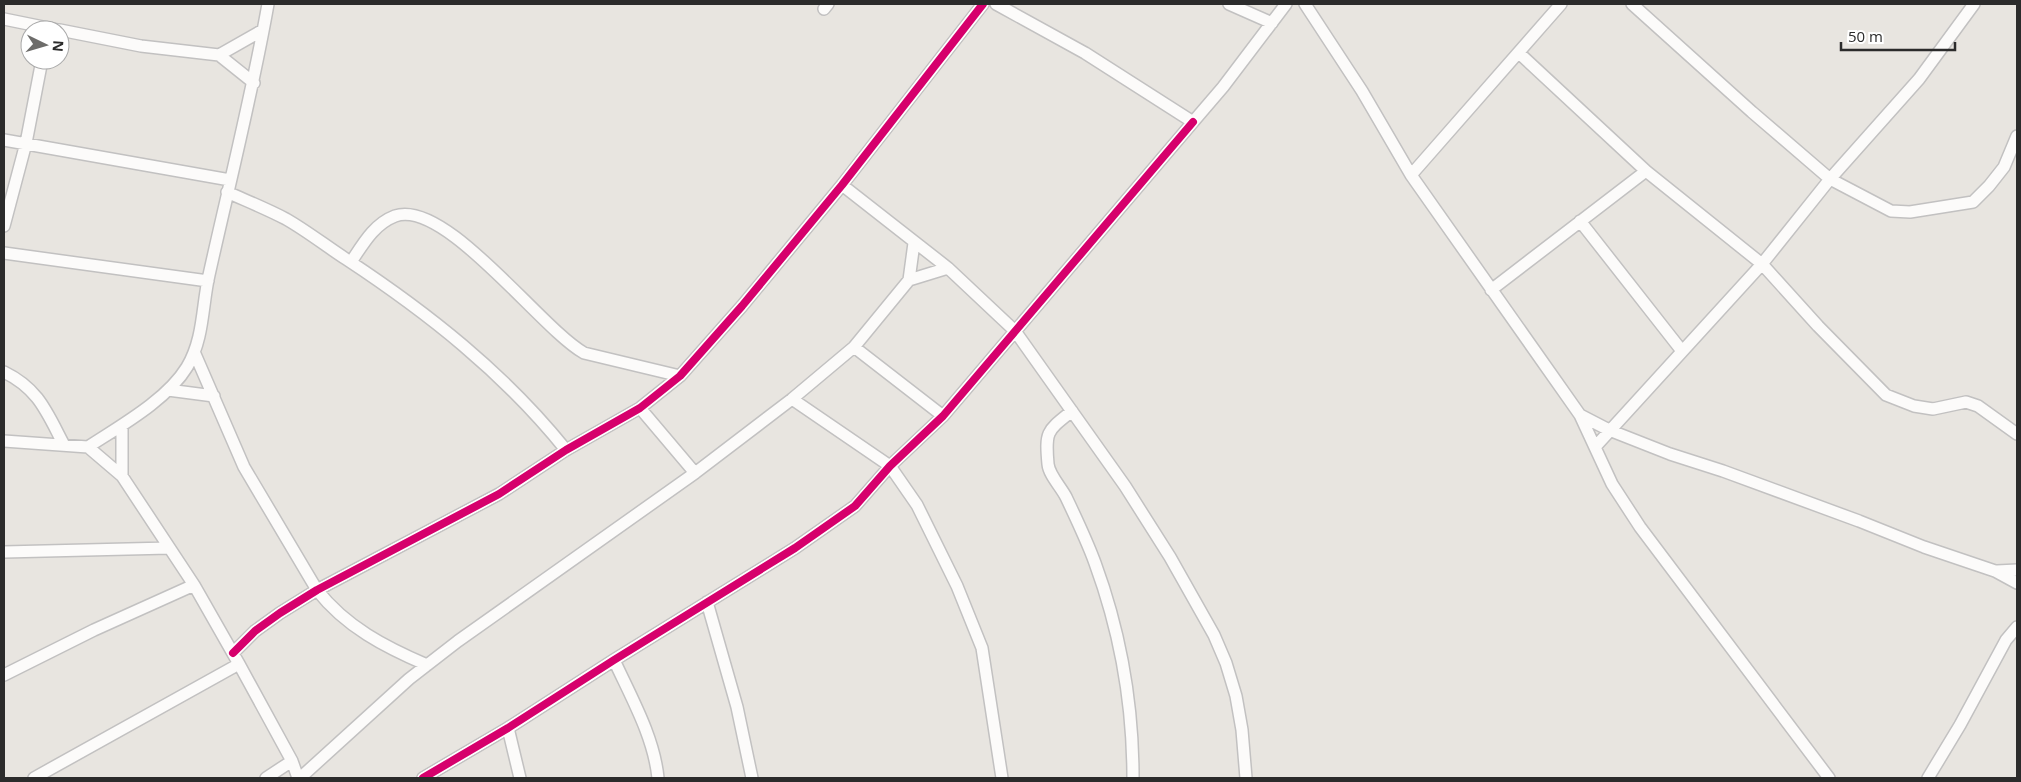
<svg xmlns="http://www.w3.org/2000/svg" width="2021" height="782" viewBox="0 0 2021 782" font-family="'Open Sans',sans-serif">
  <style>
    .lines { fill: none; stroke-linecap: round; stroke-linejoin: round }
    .minor-casing { stroke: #c2c1c1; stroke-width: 14 }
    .minor { stroke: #fcfbfa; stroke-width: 11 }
    .cycleway-casing { stroke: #fff; stroke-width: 11 }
    .cycleway { stroke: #d6006c; stroke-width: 8 }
  </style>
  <rect width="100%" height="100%" fill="#e8e5e0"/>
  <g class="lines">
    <g class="minor-casing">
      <path id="minor" d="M996,4L1085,53L1193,122L1223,87L1286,4
        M1229,4L1272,23
        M1305,4L1362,91L1411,175L1580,415L1612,484L1640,527L1829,778
        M1632,4L1752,112L1830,179L1891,211L1910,212L1973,202L1989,186L2004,167L2017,136
        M824,9L828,4
        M4,19L58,30
        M60,30L141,46L219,55L254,83
        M1519,53L1646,171L1762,264L1818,326L1886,395L1914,406L1933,409L1966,402L1978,406L2017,434
        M219,55L263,30
        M4,140L230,180
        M1411,175L1561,4
        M842,185L948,268L1015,331L1125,486L1170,557L1214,635L1226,663L1236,696L1242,730L1246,778
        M227,192C247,201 267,209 286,219C307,231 326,246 346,259C428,313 504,373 566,450
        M1580,221L1682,351
        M4,226L26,143L42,60
        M914,243L909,280L948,268
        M4,253L208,281
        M351,262C363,244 374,224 395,216C445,198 540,328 584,353L680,376
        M1491,290L1646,171
        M854,347L943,416
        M195,354L244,467L317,590C346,627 385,647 427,665
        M4,372C39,389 47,413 64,445
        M168,390L214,396
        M792,399L890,466L917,505L957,586L982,648L1002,778
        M640,408L695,473
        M1072,411C1047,431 1045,431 1048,464C1049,475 1061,487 1066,497C1076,518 1087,541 1095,563C1120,631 1133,706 1133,778
        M1580,415L1609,430L1670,454L1723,471L1859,521L1924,547L1995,571L2017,583
        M4,441L88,447L122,476L194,585L239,664L292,761L298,778
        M88,447C120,426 167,400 187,367C204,339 202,305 209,275C229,185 252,95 268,4
        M1595,447L1762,264L1830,179L1919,79L1974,4
        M122,476V425
        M4,552L169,548
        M1997,571L2017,570
        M707,602L737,707L752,778
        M233,653L255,631L280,613L317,590L499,494L566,450L640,408L680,376L742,306L842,185L983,4
        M614,660C631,697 654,737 658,778
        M4,675L94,630L194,585
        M508,728L520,778
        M34,778L239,664
        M266,778L292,761
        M300,778L409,679L458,641L695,473L792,399L854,347L909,280
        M423,778L508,728L614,660L795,548L855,506L890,466L943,416L1193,122
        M1928,778L1960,725L2006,640L2017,627"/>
    </g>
    <use href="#minor" class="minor"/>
    <g class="cycleway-casing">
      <path id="cycleway" d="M233,653L255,631L280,613L317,590L499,494L566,450L640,408L680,376L742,306L842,185L983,4
        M423,778L508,728L614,660L795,548L855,506L890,466L943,416L1193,122"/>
    </g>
    <use href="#cycleway" class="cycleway"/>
  </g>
  <rect width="2021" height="782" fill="none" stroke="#2b2b2b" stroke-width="10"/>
  <g transform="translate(45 45) rotate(95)"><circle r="24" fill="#ffffff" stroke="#aaaaaa"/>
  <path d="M0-4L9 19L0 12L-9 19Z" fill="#6d6c6a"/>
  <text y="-8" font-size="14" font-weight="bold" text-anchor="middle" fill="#2b2b2b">N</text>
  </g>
  <path d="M1841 42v8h114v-8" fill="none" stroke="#2b2b2b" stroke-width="2.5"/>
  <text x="1848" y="42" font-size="15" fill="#2b2b2b" stroke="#ffffff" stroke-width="4" paint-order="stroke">50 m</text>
</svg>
